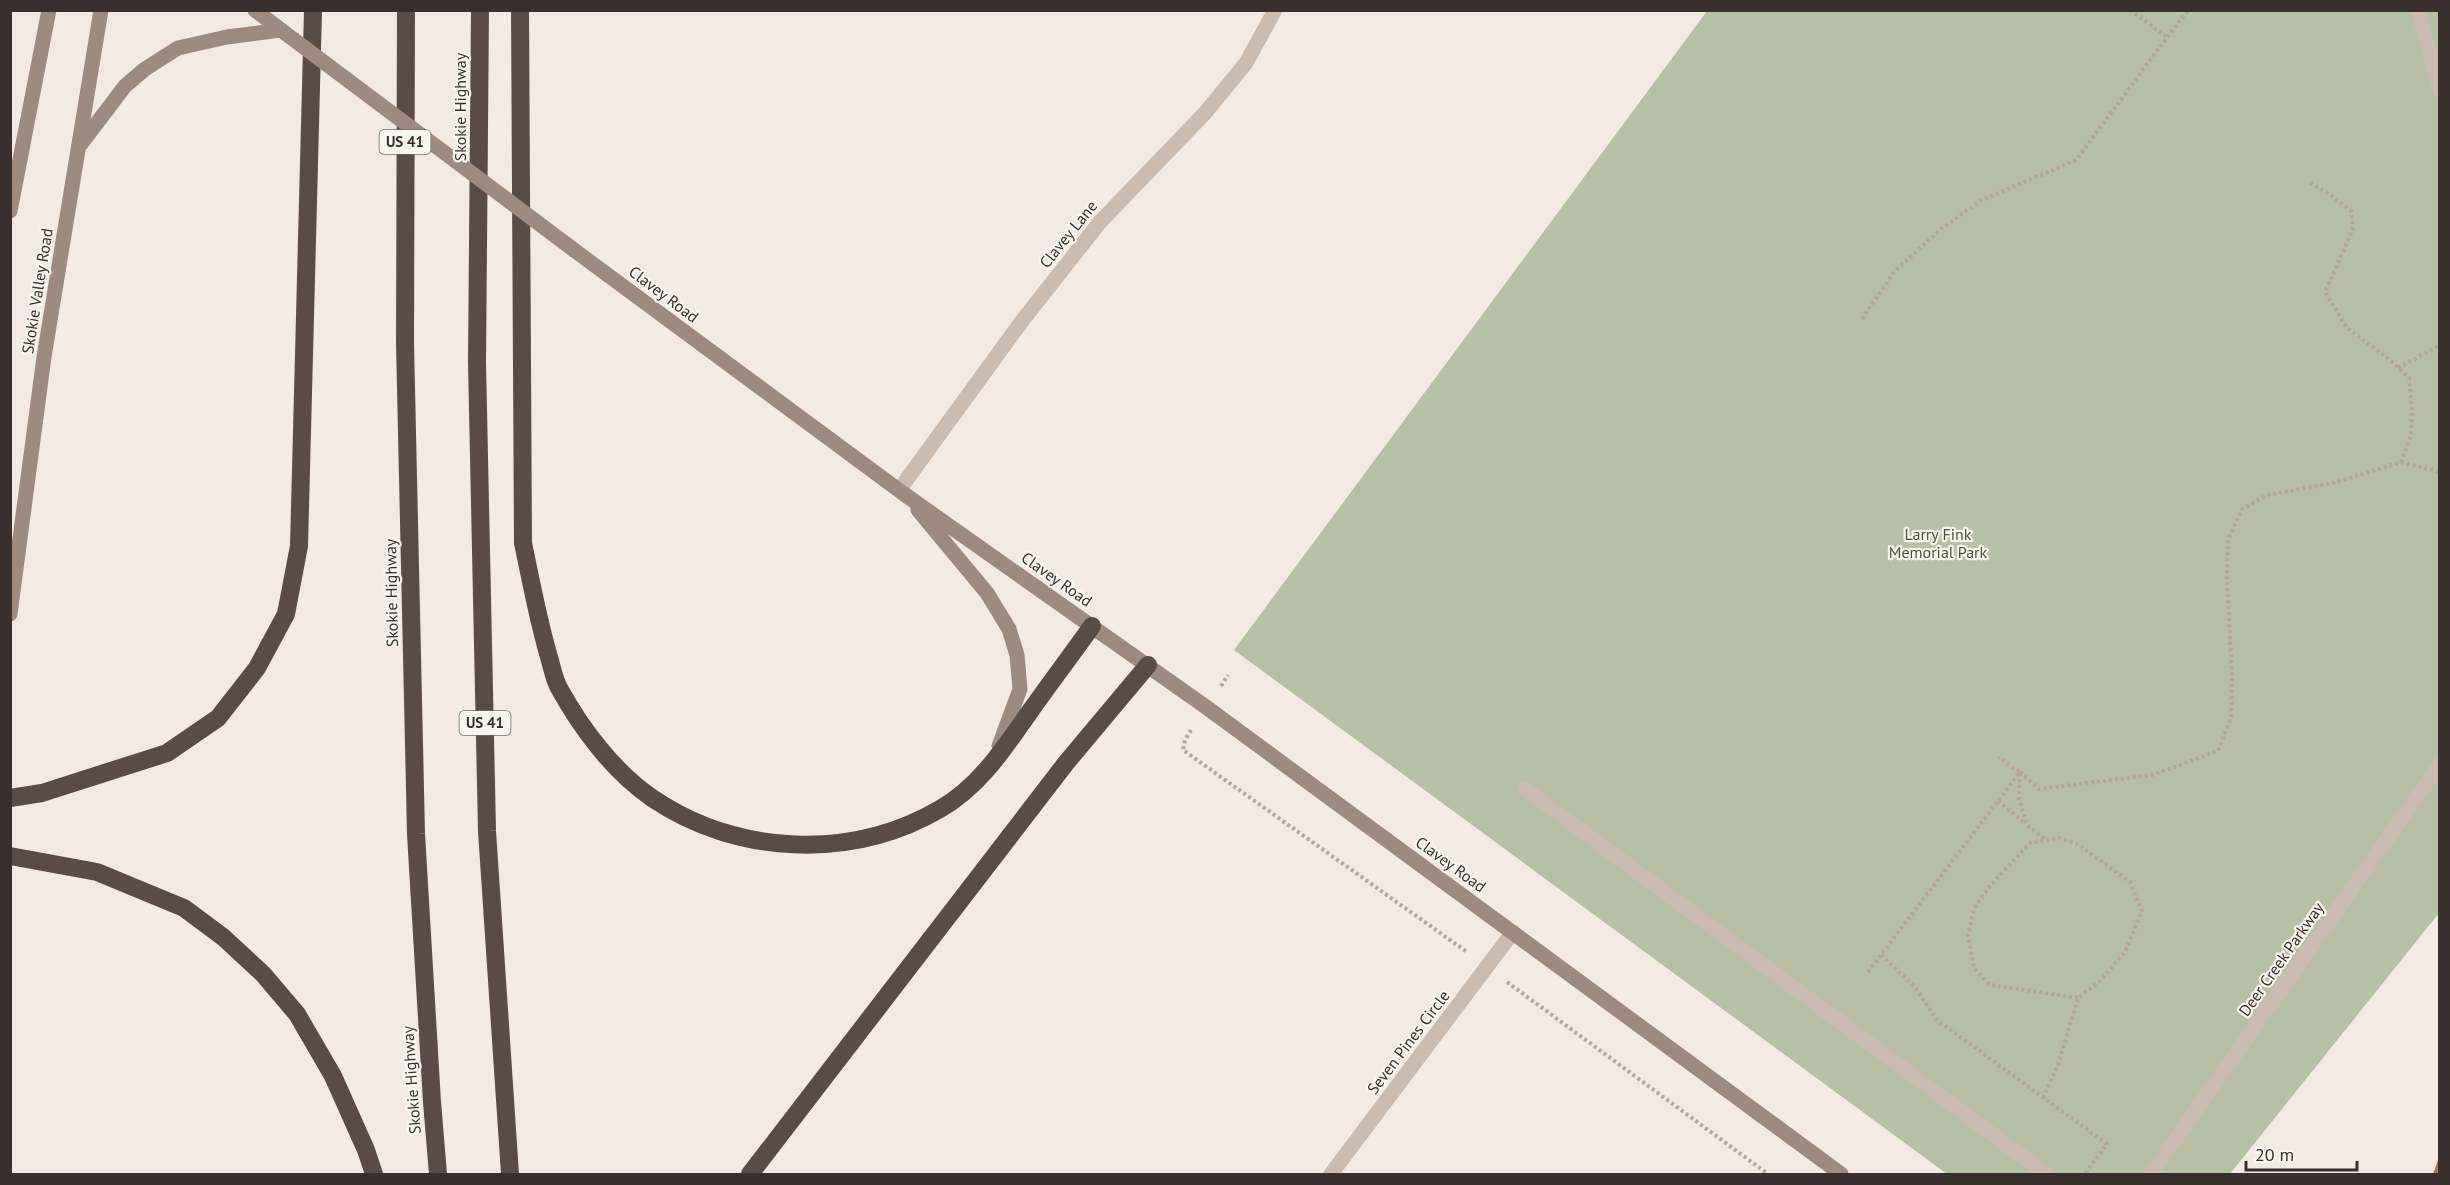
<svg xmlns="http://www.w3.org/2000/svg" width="2450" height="1185" viewBox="0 0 2450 1185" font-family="'PT Sans',sans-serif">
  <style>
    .park { fill: #b7c0a4 }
    .building { fill: #b96e5a }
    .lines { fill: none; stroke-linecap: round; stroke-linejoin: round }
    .path { stroke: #b5a59a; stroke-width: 4; stroke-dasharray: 3 3; stroke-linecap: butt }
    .service { stroke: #c9bbb0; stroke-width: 15 }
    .minor { stroke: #c9bbb0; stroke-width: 15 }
    .secondary { stroke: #9d8a81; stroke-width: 15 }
    .motorway { stroke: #594b45; stroke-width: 18 }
    .secondary-bridge { stroke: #9d8a81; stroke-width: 15 }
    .labels { text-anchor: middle; stroke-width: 4.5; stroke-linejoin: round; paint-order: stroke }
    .shield { fill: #f9f5ef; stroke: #736b67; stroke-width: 1.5 }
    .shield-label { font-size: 15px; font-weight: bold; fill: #39302d }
    .street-label { font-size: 16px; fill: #39302d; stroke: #f9f5ef }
    .park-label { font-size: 16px; fill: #495533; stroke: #f9f5ef }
  </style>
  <rect width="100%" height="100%" fill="#f2eae3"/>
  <path class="park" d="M1707,11H2439V913L2230,1174H1947L1234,650Z"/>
  <path class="building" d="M2439,1157L2440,1174H2433Z"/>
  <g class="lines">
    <path class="path" d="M2130,10L2168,38
      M1862,319L1895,271L1941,229L1980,201L2076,160L2180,20L2189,10
      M2398,368L2440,345
      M2401,462L2440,472
      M1221,686L1228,675
      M1191,730L1185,740L1183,750L1467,952
      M2020,772L2039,789L2152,775L2218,751L2231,718L2232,677L2227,579L2228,540L2242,509L2267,495L2334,483L2401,462L2411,436L2412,409L2409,378L2390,360L2347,328L2325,292L2353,229L2351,211L2332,196L2308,181
      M2020,773L2019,799L2027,825L2046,840
      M1998,801L2025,823
      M1881,955L1915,987L1937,1020L2107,1144L2085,1174
      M1868,972L2020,772L1999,757
      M1507,982L1768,1174
      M2043,1098L2058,1065L2078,998L2100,981L2125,952L2142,911L2130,882L2077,844L2059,838L2030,843L1990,886L1974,908L1968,935L1974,968L1990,985L2078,998"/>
    <path class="service" d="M2418,10L2440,90
      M1525,789L2046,1174
      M2151,1174L2440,764"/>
    <path class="minor" d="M899,490L1022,321L1100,222L1205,113L1246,63L1275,10
      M1331,1174L1513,932"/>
    <path class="secondary" d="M255,10L281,30
      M81,144L125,86L145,69L178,48L227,37L281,30
      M10,211L49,10
      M574,250L904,494L1206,707L1841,1174
      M918,510L987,593L1009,629L1017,655L1020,689L999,746
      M10,614L44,357L101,10"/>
    <path class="motorway" d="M406,10L405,343L416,834L432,1102L438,1174
      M480,10L477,363L487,831L510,1174
      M520,10L523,543C531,581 538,620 549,657C552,667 554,679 559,688C581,728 613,771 652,798C736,855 851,861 940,809C980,786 1005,747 1031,710C1051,682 1072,654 1092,626
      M10,798L42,793L167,753L218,718L257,668L286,614L299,546L313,10
      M10,856L97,872L184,908L223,937L263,974L297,1014L333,1076L366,1150L374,1174
      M750,1174L1066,763L1148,665"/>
    <path class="secondary-bridge" d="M281,30L574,250"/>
  </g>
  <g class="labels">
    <g class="shield">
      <rect x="379.5" y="130" width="51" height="24" rx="4.5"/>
      <rect x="459.5" y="711" width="51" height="24" rx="4.5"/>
    </g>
    <g class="shield-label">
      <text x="405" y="147">US 41</text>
      <text x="485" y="728">US 41</text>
    </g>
    <g class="street-label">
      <text transform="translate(460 107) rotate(-90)" y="6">Skokie Highway</text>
      <text transform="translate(1068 234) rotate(-51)" y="6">Clavey Lane</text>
      <text transform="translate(37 291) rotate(-81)" y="6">Skokie Valley Road</text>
      <text transform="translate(664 294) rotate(37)" y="6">Clavey Road</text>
      <text transform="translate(1057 579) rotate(35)" y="6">Clavey Road</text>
      <text transform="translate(391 593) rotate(-91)" y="6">Skokie Highway</text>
      <text transform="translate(1451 864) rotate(36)" y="6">Clavey Road</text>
      <text transform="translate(2281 959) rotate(-55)" y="6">Deer Creek Parkway</text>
      <text transform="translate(1408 1042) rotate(-53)" y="6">Seven Pines Circle</text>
      <text transform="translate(411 1080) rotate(-94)" y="6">Skokie Highway</text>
    </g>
    <g class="park-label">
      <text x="1938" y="540">Larry Fink<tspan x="1938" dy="18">Memorial Park</tspan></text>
    </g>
  </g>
  <rect width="2450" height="1185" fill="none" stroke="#39302d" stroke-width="24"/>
  <path d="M2246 1161v9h111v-9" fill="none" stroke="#39302d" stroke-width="3"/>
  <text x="2255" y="1161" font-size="18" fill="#39302d" stroke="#f9f5ef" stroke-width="4.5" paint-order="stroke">20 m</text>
</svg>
